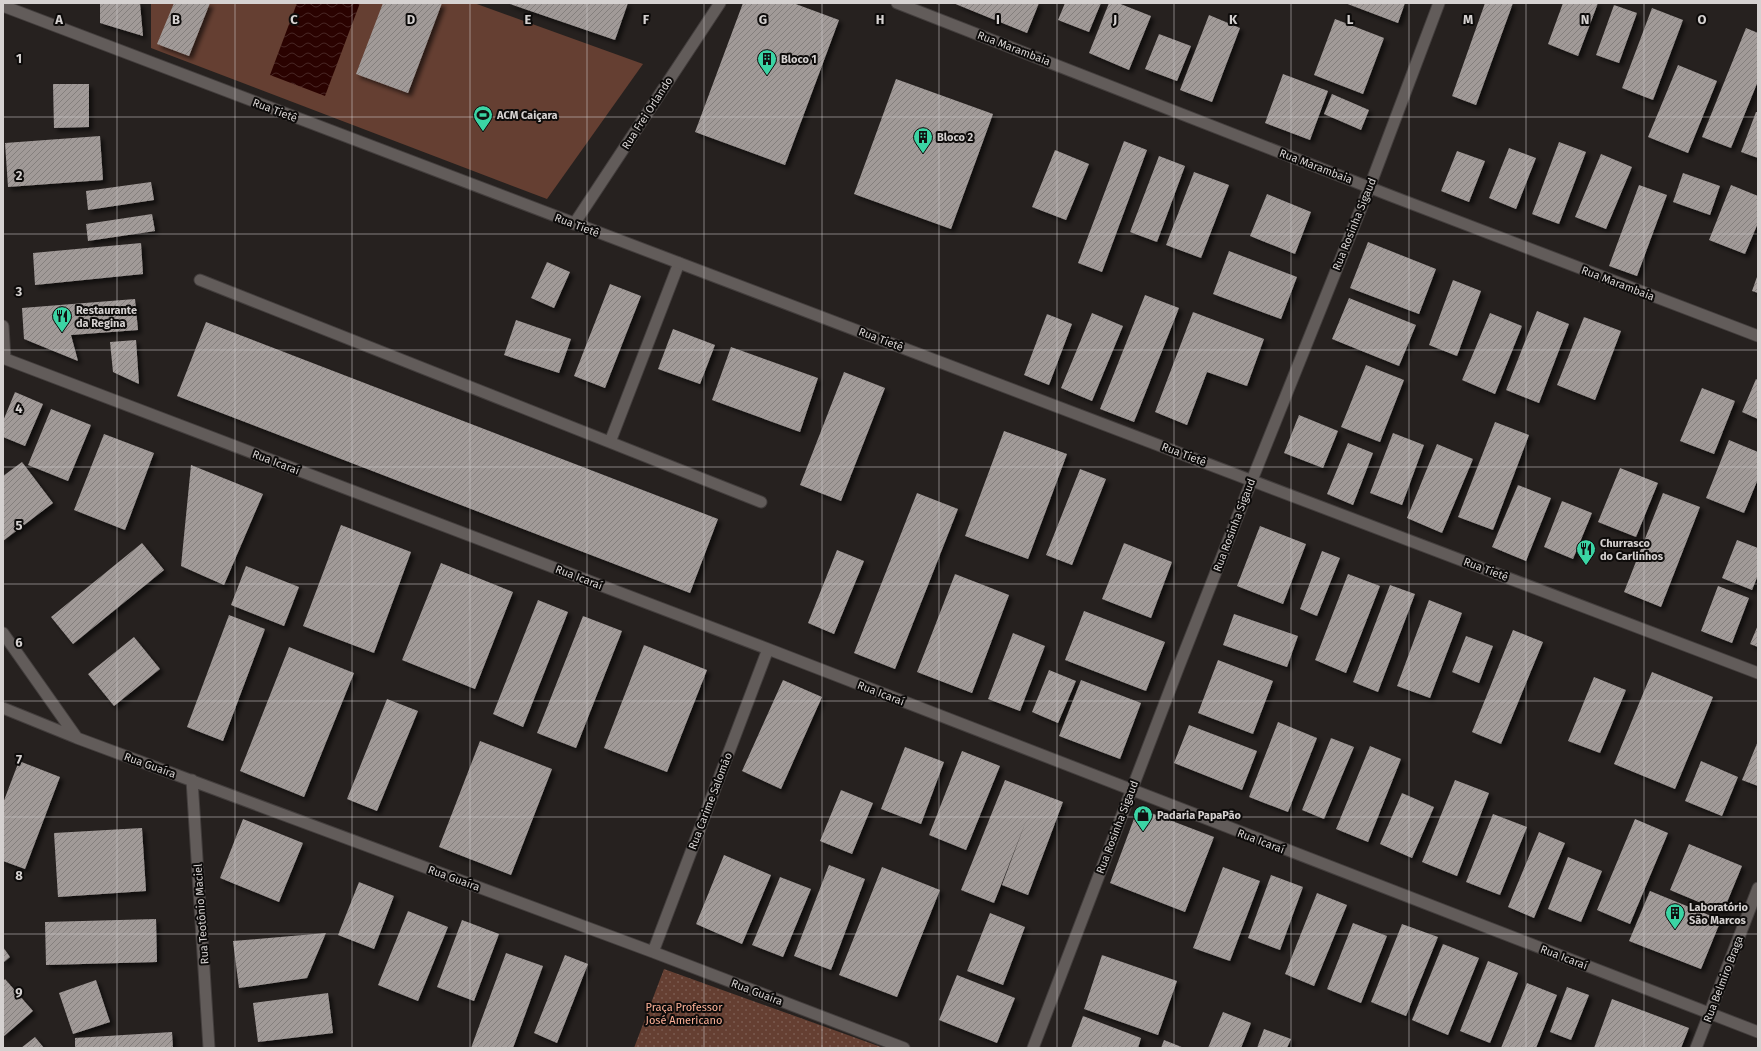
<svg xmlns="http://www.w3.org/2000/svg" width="1761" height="1051" viewBox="0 0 1761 1051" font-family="'Fira Sans',sans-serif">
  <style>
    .park { fill: url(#park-dots) }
    .garden { fill: #653f32 }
    .water { fill: url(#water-waves) }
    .building { fill: url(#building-hatch); filter: url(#shadow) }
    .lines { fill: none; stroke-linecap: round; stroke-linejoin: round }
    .service-casing { stroke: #433e3d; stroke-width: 13 }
    .minor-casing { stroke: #433e3d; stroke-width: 13 }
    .tertiary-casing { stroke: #433e3d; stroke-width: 13 }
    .service { stroke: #625c5a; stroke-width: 11 }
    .minor { stroke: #625c5a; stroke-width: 11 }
    .tertiary { stroke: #625c5a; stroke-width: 11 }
    .grid { fill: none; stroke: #d6d2d1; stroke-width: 1; stroke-opacity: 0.55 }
    .labels { text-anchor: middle; stroke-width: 4; stroke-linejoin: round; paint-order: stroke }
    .street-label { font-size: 11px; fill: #d6d2d1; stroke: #0d0b0a }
    .poi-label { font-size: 11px; font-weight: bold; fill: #d6d2d1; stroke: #0d0b0a; text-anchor: start }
    .park-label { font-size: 11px; fill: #fcb097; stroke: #0d0b0a }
    .grid-label { font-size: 13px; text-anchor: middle; font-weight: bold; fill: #d6d2d1; stroke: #0d0b0a; stroke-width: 4; stroke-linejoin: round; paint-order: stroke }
  </style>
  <defs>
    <pattern id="park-dots" width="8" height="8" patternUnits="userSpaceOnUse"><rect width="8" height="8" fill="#653f32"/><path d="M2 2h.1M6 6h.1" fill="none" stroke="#7a5a4f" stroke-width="1.8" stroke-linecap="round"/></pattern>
    <pattern id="water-waves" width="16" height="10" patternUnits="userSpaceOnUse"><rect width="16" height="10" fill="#2a0200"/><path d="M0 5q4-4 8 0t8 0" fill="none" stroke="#482624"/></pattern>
    <pattern id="building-hatch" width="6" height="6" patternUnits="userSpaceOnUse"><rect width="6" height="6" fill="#a19a98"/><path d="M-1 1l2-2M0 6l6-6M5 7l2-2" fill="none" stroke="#847f7d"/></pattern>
    <filter id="shadow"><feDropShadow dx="3.5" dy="3.5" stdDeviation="2" flood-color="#0009"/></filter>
  </defs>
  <rect width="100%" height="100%" fill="#26211f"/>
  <path class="park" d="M664,969L884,1048H634Z"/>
  <path class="garden" d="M151,3H474L643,64L547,199L151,48Z"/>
  <path class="water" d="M297,3H360L325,96L270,75Z"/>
  <path class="building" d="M100,3H140L143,36L100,23Z
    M174,3H210L189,56L157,44Z
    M383,3H442L408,93L356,74Z
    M507,3H628L615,40Z
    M743,3H793L839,20L785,165L695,132Z
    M953,3H1039L1027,33Z
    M1065,3H1101L1089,32L1058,20Z
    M1109,3H1118L1151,16L1129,70L1089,53Z
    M1345,3H1405L1398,23Z
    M1485,3H1513L1476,105L1452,96Z
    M1563,3H1598L1578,56L1548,44Z
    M1614,5L1637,13L1619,63L1596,55Z
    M1652,8L1683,20L1653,100L1622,88Z
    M1209,15L1240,28L1212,102L1180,90Z
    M1335,19L1384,38L1363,94L1314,75Z
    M1746,28L1758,33V81L1731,148L1702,137Z
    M1159,34L1191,46L1177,81L1145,69Z
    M1678,65L1717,81L1688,153L1648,137Z
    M1283,74L1328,91L1310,140L1265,123Z
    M896,79L993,114L951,229L854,194Z
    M53,84H89V127L54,128Z
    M1332,94L1369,110L1361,130L1324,114Z
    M1756,112H1758V158L1741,152Z
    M100,136L103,180L8,187L5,143Z
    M1124,141L1147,150L1102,272L1078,263Z
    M1559,142L1586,152L1559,224L1532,214Z
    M1509,148L1536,158L1516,209L1489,198Z
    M1055,150L1089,164L1066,220L1032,207Z
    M1457,151L1485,161L1469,202L1441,191Z
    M1601,154L1632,167L1606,229L1575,217Z
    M1159,156L1185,166L1157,242L1130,232Z
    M1194,172L1229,185L1201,258L1166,245Z
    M1683,173L1720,186L1710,215L1673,202Z
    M151,182L154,200L88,210L86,191Z
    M1639,185L1667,195L1637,276L1609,266Z
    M1731,185L1758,196V223L1745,254L1709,240Z
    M1267,194L1311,212L1295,254L1250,236Z
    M152,214L155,231L88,241L86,224Z
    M1368,242L1436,269L1419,314L1350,288Z
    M141,243L143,274L35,285L33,253Z
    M1229,251L1297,277L1281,319L1213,294Z
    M547,262L570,272L554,308L531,298Z
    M1758,274V293L1752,291Z
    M1453,280L1481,291L1457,356L1429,345Z
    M610,284L641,296L605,388L574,376Z
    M1145,295L1179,308L1134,422L1100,409Z
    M1349,298L1416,325L1399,366L1332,339Z
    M135,299L138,330L71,335L78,361L24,339L22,308Z
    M1537,311L1569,324L1539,403L1506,390Z
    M1193,312L1264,339L1247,386L1207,372L1187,425L1155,412Z
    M1092,313L1123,326L1092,401L1061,388Z
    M1490,313L1522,326L1495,394L1462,380Z
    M1047,314L1072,324L1049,385L1024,375Z
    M1584,317L1621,331L1595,400L1557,385Z
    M516,320L571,339L559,373L504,355Z
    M206,322L718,519L690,593L177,396Z
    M673,329L715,345L700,384L658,369Z
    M136,340L139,384L113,372L110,342Z
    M731,347L818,378L800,432L712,400Z
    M1366,365L1404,380L1380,442L1341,427Z
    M844,372L885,388L841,501L800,485Z
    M1756,379L1758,380V419L1742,412Z
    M1702,388L1735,401L1714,454L1680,441Z
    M15,392L43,404L25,446L3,437V421Z
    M51,409L91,425L68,481L28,465Z
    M1299,415L1338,431L1323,468L1284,453Z
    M1495,422L1529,435L1493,530L1458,517Z
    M1004,431L1067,454L1028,559L965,536Z
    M1393,433L1424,445L1402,505L1370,493Z
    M104,434L154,453L125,530L74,510Z
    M1729,440L1758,452V479L1744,513L1706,498Z
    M1348,443L1373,453L1353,505L1327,494Z
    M1437,444L1473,459L1442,533L1407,518Z
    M22,462L53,503L3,541V476Z
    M191,465L263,494L224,585L181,566Z
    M1620,468L1658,483L1636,537L1598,522Z
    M1080,469L1106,479L1072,565L1046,555Z
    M1518,485L1551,498L1526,561L1492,547Z
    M917,493L958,509L895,669L854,653Z
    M1663,493L1700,507L1661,607L1624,592Z
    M1562,501L1592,513L1573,559L1544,547Z
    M341,525L411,552L374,653L303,626Z
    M1260,526L1306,544L1283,604L1237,586Z
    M1737,540L1758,548V575L1752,590L1722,578Z
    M142,543L164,570L73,644L51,617Z
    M1124,543L1172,562L1151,618L1102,599Z
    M837,550L864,561L834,634L808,623Z
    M1322,551L1340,558L1317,616L1300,609Z
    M441,563L513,592L475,689L402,660Z
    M246,566L299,587L284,626L231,605Z
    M955,574L1009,595L972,693L917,672Z
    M1348,574L1380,586L1346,673L1315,660Z
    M1390,585L1415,594L1378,692L1353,682Z
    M1718,586L1749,598L1732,643L1701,631Z
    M538,600L568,612L523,727L493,714Z
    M1429,600L1462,613L1430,698L1397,686Z
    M1084,611L1165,642L1146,691L1065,660Z
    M1234,614L1298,636L1287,667L1223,645Z
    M229,615L265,629L223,741L187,727Z
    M583,616L622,631L576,748L537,733Z
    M1758,625V647L1750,644Z
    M1513,630L1543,642L1501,744L1472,732Z
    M1013,633L1045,646L1020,711L988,699Z
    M1466,636L1493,646L1479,683L1452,672Z
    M134,637L160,669L114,706L88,674Z
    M644,645L707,670L667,772L604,748Z
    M289,647L354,673L304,797L240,771Z
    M1218,660L1273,681L1253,734L1198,713Z
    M1049,670L1076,681L1058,723L1032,712Z
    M1652,672L1713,697L1675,789L1614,764Z
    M1594,677L1626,690L1600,753L1568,741Z
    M783,680L822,697L781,789L742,771Z
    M1081,680L1141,703L1120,759L1059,736Z
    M387,699L418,711L377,811L347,799Z
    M1278,722L1317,738L1288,812L1249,797Z
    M1189,725L1257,751L1242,790L1174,763Z
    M1331,738L1354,747L1324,819L1302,810Z
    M480,741L552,769L511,875L439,847Z
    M1758,741V786L1742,780Z
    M1370,746L1401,759L1368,842L1336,829Z
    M905,747L944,762L921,824L881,809Z
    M962,751L1000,766L966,850L929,835Z
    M19,761L60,777L25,869L3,861V803Z
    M1701,761L1738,777L1722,816L1685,801Z
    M1005,780L1063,802L1028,895L1002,885L1026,821L994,903L961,890Z
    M1455,780L1489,793L1457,876L1422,862Z
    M841,790L873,803L852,854L820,841Z
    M1402,793L1434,807L1412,858L1380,844Z
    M1138,808L1214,837L1185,912L1110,883Z
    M1493,814L1527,827L1500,895L1466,882Z
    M243,819L303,843L279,902L220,878Z
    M1635,819L1668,833L1630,924L1597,910Z
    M142,828L146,891L58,897L54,833Z
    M1539,832L1565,843L1534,918L1508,907Z
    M1689,844L1742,866L1723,912L1670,890Z
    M724,855L771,875L742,944L696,924Z
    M1568,857L1602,871L1581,922L1548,909Z
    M829,865L865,879L831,970L794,956Z
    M882,867L940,890L897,997L839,975Z
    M1223,867L1260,881L1230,961L1193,948Z
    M1271,875L1303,887L1280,950L1248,938Z
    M780,877L811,889L783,957L752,945Z
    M359,882L394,896L374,949L338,935Z
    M1650,891L1721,920L1701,969L1629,941Z
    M1317,893L1347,905L1314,986L1285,974Z
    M408,911L448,927L418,1001L378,985Z
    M990,913L1025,927L1003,985L967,971Z
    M156,919L157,962L46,965L45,922Z
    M462,920L499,934L474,1001L437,987Z
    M1353,923L1387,936L1361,1003L1327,989Z
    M1402,924L1438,937L1406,1016L1371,1002Z
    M326,933L307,978L239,988L233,941Z
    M1443,944L1479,958L1448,1035L1412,1020Z
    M3,947L10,957L3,963Z
    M506,953L543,966L513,1048H471Z
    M565,955L588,964L557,1043L534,1033Z
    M1102,955L1177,981L1158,1035L1084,1009Z
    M1488,961L1518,973L1490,1043L1460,1031Z
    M957,975L1015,998L997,1043L939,1020Z
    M5,979L33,1011L3,1037V981Z
    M96,980L110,1022L73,1034L59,993Z
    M1527,983L1557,995L1536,1048H1501Z
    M1567,987L1589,995L1571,1040L1550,1032Z
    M328,993L333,1033L258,1042L253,1003Z
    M1612,999L1689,1028L1681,1048H1594Z
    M1223,1012L1251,1023L1241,1048H1208Z
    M1083,1016L1141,1038L1138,1048H1071Z
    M1264,1029L1291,1039L1287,1048H1257Z
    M172,1032L173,1048H75V1038Z
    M35,1037L44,1048H21Z
    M1164,1040L1184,1048H1161Z"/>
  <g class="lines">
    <g class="service-casing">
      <path id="service" d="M200,280L761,502
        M610,442L679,263"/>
    </g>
    <g class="minor-casing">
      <path id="minor" d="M897,3L1394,197L1758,336
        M574,224L720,3
        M3,326L5,359
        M3,358L768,649L1758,1032
        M3,633L77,738
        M3,708L77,738L653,952L904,1048
        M192,780L209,1048
        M653,952L768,649"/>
    </g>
    <g class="tertiary-casing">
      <path id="tertiary" d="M3,6L1758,673
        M1033,1048L1179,666L1252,480L1370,186L1439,3
        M1696,1048L1758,888"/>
    </g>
    <use href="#service" class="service"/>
    <use href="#minor" class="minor"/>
    <use href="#tertiary" class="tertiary"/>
  </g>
  <path class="grid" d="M117,3V1048M235,3V1048M352,3V1048M470,3V1048M587,3V1048M704,3V1048M822,3V1048M939,3V1048M1057,3V1048M1174,3V1048M1291,3V1048M1409,3V1048M1526,3V1048M1644,3V1048M3,117H1758M3,234H1758M3,350H1758M3,467H1758M3,584H1758M3,701H1758M3,817H1758M3,934H1758"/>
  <defs>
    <g id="building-pin" transform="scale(1)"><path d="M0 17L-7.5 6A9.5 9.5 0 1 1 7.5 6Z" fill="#3bd4a4" stroke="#0d0b0a"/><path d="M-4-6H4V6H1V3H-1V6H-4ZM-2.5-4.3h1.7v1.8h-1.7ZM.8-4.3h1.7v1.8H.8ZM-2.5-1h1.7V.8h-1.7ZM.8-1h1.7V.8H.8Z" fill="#111"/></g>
    <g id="stadium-pin" transform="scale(1)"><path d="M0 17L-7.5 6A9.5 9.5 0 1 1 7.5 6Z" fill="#3bd4a4" stroke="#0d0b0a"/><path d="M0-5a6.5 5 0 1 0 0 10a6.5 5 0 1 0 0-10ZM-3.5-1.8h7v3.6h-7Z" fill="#111"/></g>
    <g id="restaurant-pin" transform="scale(1)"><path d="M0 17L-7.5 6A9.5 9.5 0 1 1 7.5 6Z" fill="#3bd4a4" stroke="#0d0b0a"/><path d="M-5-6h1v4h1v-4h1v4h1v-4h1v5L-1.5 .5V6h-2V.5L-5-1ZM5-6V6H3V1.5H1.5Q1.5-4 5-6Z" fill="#111"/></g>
    <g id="shop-pin" transform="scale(1)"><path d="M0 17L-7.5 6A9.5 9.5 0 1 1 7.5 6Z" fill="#3bd4a4" stroke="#0d0b0a"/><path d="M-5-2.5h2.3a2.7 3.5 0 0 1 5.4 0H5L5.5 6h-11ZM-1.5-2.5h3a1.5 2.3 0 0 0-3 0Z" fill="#111"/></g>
  </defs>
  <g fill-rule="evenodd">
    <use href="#building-pin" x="767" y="59"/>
    <use href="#stadium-pin" x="483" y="115"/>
    <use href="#building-pin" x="923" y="137"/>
    <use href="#restaurant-pin" x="62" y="316"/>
    <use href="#restaurant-pin" x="1586" y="549"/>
    <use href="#shop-pin" x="1143" y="815"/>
    <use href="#building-pin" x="1675" y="913"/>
  </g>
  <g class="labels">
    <g class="street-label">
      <text transform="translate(1014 48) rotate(21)" y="4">Rua Marambaia</text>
      <text transform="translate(275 110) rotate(21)" y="4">Rua Tietê</text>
      <text transform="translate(647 113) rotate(-57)" y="4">Rua Frei Orlando</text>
      <text transform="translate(1316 166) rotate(21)" y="4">Rua Marambaia</text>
      <text transform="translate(1354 224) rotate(-68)" y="4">Rua Rosinha Sigaud</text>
      <text transform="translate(577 225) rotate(21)" y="4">Rua Tietê</text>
      <text transform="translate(1618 283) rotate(21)" y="4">Rua Marambaia</text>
      <text transform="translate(881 339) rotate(21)" y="4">Rua Tietê</text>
      <text transform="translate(1184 454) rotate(21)" y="4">Rua Tietê</text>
      <text transform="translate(276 462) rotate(21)" y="4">Rua Icaraí</text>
      <text transform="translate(1234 525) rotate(-69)" y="4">Rua Rosinha Sigaud</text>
      <text transform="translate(1486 569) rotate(21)" y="4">Rua Tietê</text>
      <text transform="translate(579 577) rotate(21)" y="4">Rua Icaraí</text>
      <text transform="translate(881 693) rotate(21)" y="4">Rua Icaraí</text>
      <text transform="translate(150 765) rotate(20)" y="4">Rua Guaíra</text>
      <text transform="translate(710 801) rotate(-69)" y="4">Rua Carime Salomão</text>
      <text transform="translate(1117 827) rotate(-69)" y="4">Rua Rosinha Sigaud</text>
      <text transform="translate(1261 841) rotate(21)" y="4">Rua Icaraí</text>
      <text transform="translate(454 878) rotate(20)" y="4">Rua Guaíra</text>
      <text transform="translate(201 914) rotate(-94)" y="4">Rua Teotônio Maciel</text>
      <text transform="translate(1564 957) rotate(21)" y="4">Rua Icaraí</text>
      <text transform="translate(1723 979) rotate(-69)" y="4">Rua Belmiro Braga</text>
      <text transform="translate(757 992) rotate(21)" y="4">Rua Guaíra</text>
    </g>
    <g class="poi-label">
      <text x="781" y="63">Bloco 1</text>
      <text x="497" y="119">ACM Caiçara</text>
      <text x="937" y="141">Bloco 2</text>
      <text x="76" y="314">Restaurante<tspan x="76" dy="13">da Regina</tspan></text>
      <text x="1600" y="547">Churrasco<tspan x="1600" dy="13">do Carlinhos</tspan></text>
      <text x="1157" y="819">Padaria PapaPão</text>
      <text x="1689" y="911">Laboratório<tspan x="1689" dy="13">São Marcos</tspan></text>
    </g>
    <g class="park-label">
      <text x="684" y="1011">Praça Professor<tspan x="684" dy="13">José Americano</tspan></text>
    </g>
  </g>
  <g class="grid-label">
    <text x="59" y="24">A</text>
    <text x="176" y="24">B</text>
    <text x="294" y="24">C</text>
    <text x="411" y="24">D</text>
    <text x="528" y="24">E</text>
    <text x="646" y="24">F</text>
    <text x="763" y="24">G</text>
    <text x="880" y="24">H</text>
    <text x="998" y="24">I</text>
    <text x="1115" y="24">J</text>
    <text x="1233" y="24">K</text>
    <text x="1350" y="24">L</text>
    <text x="1468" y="24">M</text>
    <text x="1585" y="24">N</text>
    <text x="1702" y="24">O</text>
    <text x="19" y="63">1</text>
    <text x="19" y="180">2</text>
    <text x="19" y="296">3</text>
    <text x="19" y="413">4</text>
    <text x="19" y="530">5</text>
    <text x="19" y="647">6</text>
    <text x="19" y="764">7</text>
    <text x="19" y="880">8</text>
    <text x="19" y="997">9</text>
  </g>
  <rect width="1761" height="1051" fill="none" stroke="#d6d2d1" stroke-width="8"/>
</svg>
